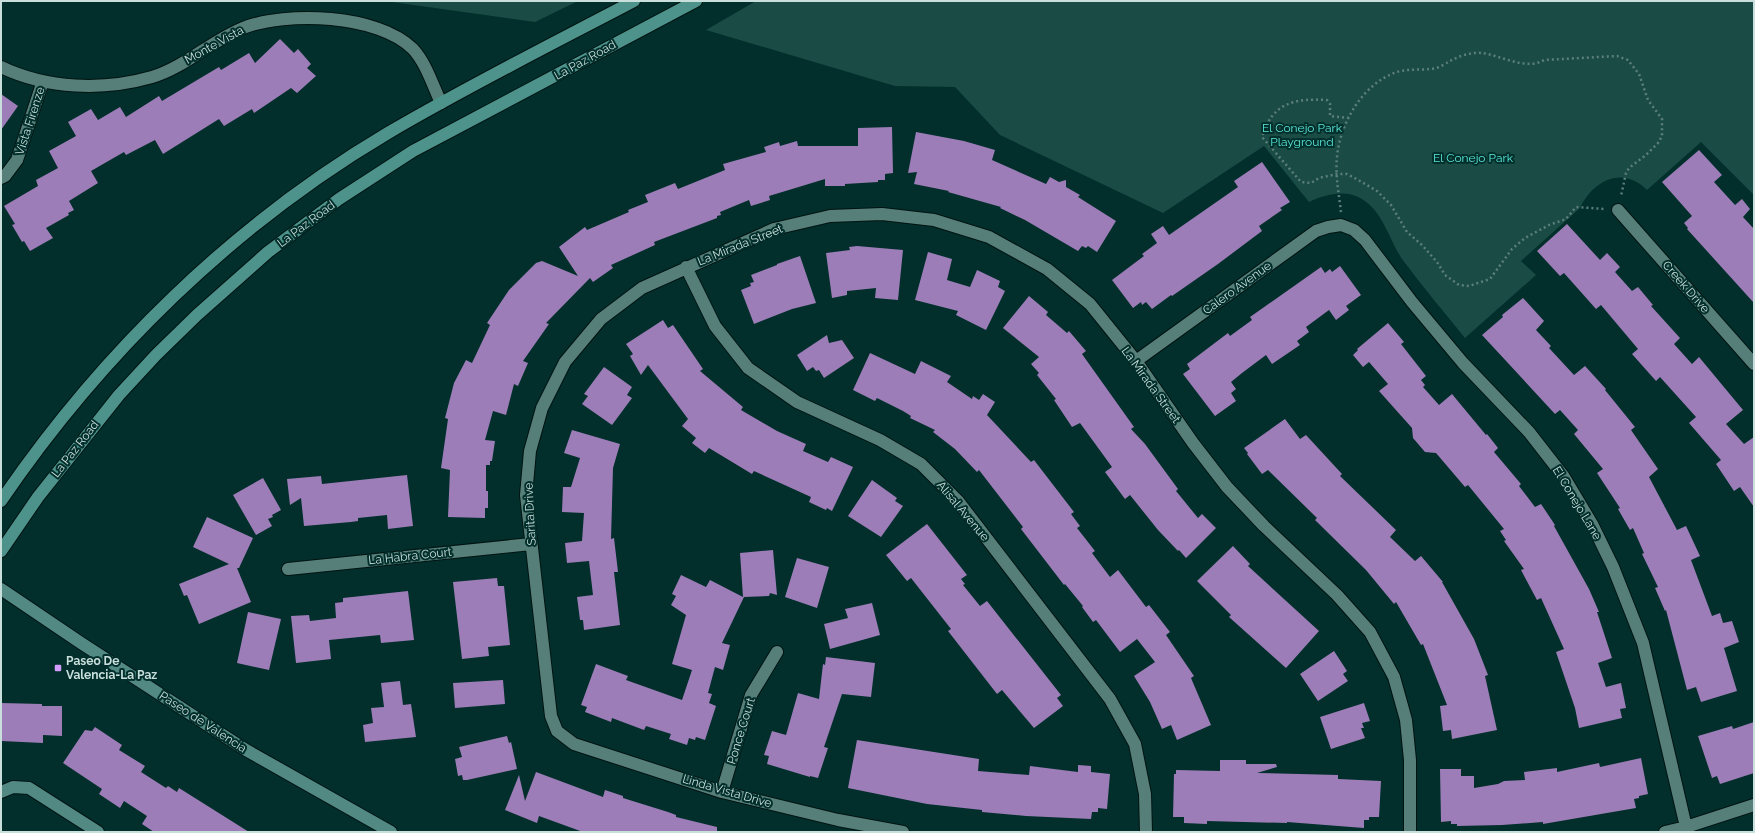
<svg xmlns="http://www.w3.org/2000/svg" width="1755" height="833" viewBox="0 0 1755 833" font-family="Raleway,sans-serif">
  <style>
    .green { fill: #1a4b45 }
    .building { fill: #9d7db7 }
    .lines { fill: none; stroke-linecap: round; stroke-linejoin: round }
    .street-casing { stroke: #011412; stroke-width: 14 }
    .secondary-casing { stroke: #011412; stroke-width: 14 }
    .primary-casing { stroke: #011412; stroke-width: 14 }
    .path { stroke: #5d7f7c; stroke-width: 2.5; stroke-dasharray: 2 3; stroke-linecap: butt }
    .street { stroke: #567f7a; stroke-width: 12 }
    .secondary { stroke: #528983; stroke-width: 12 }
    .primary { stroke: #4d938b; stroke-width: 12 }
    .poi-dot { fill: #d29dfd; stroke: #022f2b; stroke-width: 1.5 }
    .labels { text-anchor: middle; stroke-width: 4; stroke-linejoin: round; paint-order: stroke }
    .street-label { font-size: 12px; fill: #c9dfdc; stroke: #022f2b }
    .park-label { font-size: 12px; fill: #5ae7d9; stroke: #022f2b }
    .poi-label { font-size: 12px; font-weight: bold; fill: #c9dfdc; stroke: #022f2b; text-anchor: start }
  </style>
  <rect width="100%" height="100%" fill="#022f2b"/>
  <path class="green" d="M385,1H578L535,22Z
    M756,1H1754V195L1701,142L1647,190C1622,165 1593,181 1580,208L1521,261L1536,275L1465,338C1444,312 1422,286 1402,259C1389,239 1383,212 1362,199C1346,189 1325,194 1309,202L1264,146L1163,213L1000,135L955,87L895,86L706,30Z"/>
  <path class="building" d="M280,39L294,53L298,49L311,64L307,68L316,76L297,93L291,88L254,113L252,109L224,126L219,119L163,154L155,140L126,155L124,152L91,171L98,183L69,201L74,210L68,213L69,215L46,228L53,238L30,251L24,241L22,242L12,225L15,224L4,206L38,186L36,180L58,168L49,151L76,136L68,122L91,109L98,120L120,107L126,117L159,96L162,101L219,67L221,70L249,53L255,63Z
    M1,94L18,106L1,130Z
    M892,127L893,173L885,174V180H878V182L845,184V186H825V179L769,196L770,200L751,206L749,200L720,212L721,215L717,216V218L654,242L655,245L611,265L613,268L593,282L590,278L546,323L549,324L523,361L528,363L518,386L514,384L506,415L493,411L485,440L495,441L492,461H490V465H486V491H488V508H485V518L448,517L450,470L441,468L448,419L445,418L454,383L466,360L472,363L490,325L487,323L509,290L536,263L542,261L578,276L559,247L585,227L587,230L629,212L628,210L648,202L645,195L675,183L678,189L725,170L723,164L766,152L764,147L779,142L780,146L797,141L798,146H858V128Z
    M916,132L964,141L995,150L992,160L1046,184L1050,177L1059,182L1066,180V187L1080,195L1078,197L1116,221L1097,252L1088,246L1086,248L1082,246L1078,251L1025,220L1000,208L1001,207L948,192L949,191L914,184L917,172L908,173Z
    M1699,150L1722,175L1714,182L1735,205L1742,199L1750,209L1743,217L1754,229V303L1687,229L1688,228L1684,223L1692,216L1662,182Z
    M1262,162L1290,202L1280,208L1282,210L1259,226L1262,231L1218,264L1172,296L1171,295L1152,309L1146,302L1142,305L1141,302L1133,308L1112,280L1144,256L1142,254L1157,243L1151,234L1163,226L1169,235L1238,187L1234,181Z
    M1567,224L1600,260L1607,253L1620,267L1615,272L1632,291L1638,287L1653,305L1651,306L1680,338L1674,344L1692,364L1699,357L1743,410L1726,424L1744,444L1754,437V507L1740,487L1734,491L1716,464L1721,460L1689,423L1696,417L1660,377L1656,381L1632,354L1638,349L1601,305L1596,309L1564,273L1560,276L1537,251Z
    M857,246L903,250L898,300L875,298L876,288L847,291V295L832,298L826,253L850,250L849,247Z
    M928,252L952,259L947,280L970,287L977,270L1000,281L998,287L1005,291L986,330L956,315L958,311L915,300Z
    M800,256L816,303L792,309L754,324L741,290L751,286L750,283L754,282L751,275L777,265V264Z
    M1340,266L1361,295L1346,306L1349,310L1336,320L1329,310L1306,327L1309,332L1297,341L1300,345L1272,364L1266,355L1242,373L1231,382L1236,389L1231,393L1236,401L1215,416L1183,374L1190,369L1187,364L1228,333L1230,336L1252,320L1250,317L1321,267L1325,273L1330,269L1332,272Z
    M1029,296L1048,312L1046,315L1067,333L1069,331L1086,351L1082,354L1134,427L1131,429L1145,444L1178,489L1176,491L1198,518L1202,514L1216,528L1186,558L1179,550L1178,551L1158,530L1130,495L1125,499L1105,472L1112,467L1080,423L1072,427L1054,400L1056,399L1037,375L1039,373L1031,364L1039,357L1003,328Z
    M1523,298L1544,321L1536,330L1551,346L1549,348L1574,375L1585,366L1606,389L1605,390L1635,427L1631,430L1658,469L1649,477L1677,530L1686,526L1700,556L1691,560L1712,616L1720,613L1723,623L1732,621L1739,642L1724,648L1737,691L1701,702L1696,687L1687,690L1666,610L1665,611L1655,588L1658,587L1642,554L1644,553L1633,528L1630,530L1618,509L1620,508L1597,473L1603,469L1574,434L1578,430L1560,410L1555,414L1482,335L1503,317L1502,315Z
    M663,320L668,328L673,325L703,369L700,371L743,407L741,410L777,431L806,444L803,451L828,462L831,457L853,467L832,511L827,508L826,510L809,502L811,497L754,471L752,474L709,448L705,453L692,443L696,438L682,426L688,419L648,365L641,375L630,356L633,354L626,344Z
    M1388,323L1404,342L1401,344L1426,376L1421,380L1425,385L1423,387L1439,405L1452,394L1486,435L1487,434L1498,448L1494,452L1521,484L1519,486L1535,507L1541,504L1555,525L1554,526L1589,589L1599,612H1597L1612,658L1598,663L1606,687L1621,683L1626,708L1620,709L1622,718L1579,728L1575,708L1556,652L1564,649L1541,598L1537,600L1521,570L1524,569L1504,541L1506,540L1500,531L1504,529L1468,485L1465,487L1436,453L1425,452L1413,438L1412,428L1379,391L1388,384L1369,362L1363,367L1353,355L1358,350L1357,349Z
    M827,335L829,343L842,340L854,358L824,378L819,370L816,371L813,367L807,371L797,355Z
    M870,353L915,374L921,361L951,376L947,382L972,399L973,396L979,400L983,394L995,402L987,415L1031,462L1034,460L1074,512L1071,514L1080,526L1077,528L1095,551L1092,553L1110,577L1118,570L1146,607L1149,605L1170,632L1166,635L1194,676L1191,678L1211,725L1177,740L1171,725L1162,729L1150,702L1134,676L1155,662L1137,639L1120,652L1096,620L1093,622L1082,607L1083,606L1065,584L1064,585L1021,529L1023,527L979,470L977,472L955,449L933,432L935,430L910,418L911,416L903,411L877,398L875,401L853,390Z
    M604,367L632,387L627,395L632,398L612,425L582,404L588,396L584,394Z
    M1285,419L1300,439L1306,435L1342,474L1340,476L1396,530L1390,537L1415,561L1421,556L1443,582H1442L1474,639L1488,675L1485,676L1497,730L1452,739L1451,730L1443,731L1440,706L1447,705L1423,644L1421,645L1396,602L1394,604L1366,570L1315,520L1317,518L1268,470L1262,474L1247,454L1248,453L1244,448Z
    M572,430L620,444L613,468L611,539L614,538L618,572H614L620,625L584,630L583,620H580L577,597L593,595L589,561L567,563L565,543L582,541L584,513L562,512L563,487H571L580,458L564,453Z
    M407,475L413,526L388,529L387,515L358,518V521L351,522L304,526L301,498L290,505L287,479L321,476L322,484Z
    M263,478L281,510L272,515L273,517L268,519L272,526L256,535L233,495Z
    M872,480L897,498L895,501L903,506L881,537L848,516Z
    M207,517L253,538L239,568H237L251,602L199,624L187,595L184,596L179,584L229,564L193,547Z
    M927,524L967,575L961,579L965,584L963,585L980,606L987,601L1061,695L1057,698L1063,706L1034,728L1002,690L997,694L948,631L951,629L911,578L907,581L886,555Z
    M1233,546L1250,564L1248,566L1319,631L1286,668L1229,617L1231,615L1197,581Z
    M773,550L777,595L770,593L769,596L744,597L722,643L730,645L723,670L715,667L708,693L712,694L709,703L716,706L705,740L696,737L695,740L689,738L687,745L669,739L671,734L646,726L644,730L612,718L611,722L585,712L587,707L581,705L596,664L628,676L626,680L682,700L692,670L672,664L686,615L671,605L676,596L672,594L681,575L706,587L710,580L743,597L740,553Z
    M797,558L829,567L817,608L785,597Z
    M497,578L498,586H504L510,645L488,647L489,656L462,659L453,582Z
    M408,591L414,640L381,643L380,635L329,640L331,659L296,663L291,616L309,615L310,621L336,618L335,603L343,602V598Z
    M872,603L880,635L830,649L824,624L848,618L845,609Z
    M248,612L281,619L269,670L237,663Z
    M1334,651L1347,671L1343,674L1348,681L1318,701L1300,674Z
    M826,657L875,663L871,697L842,694L824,747L828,748L818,778L810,776V777L767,764L769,756L764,755L772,731L786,735L798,693L819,699L823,664L825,665Z
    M503,680L505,704L455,708L453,683Z
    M400,681L403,705L411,704L416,737L365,742L363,725L373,723L371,708L384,707L381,683Z
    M1,703L42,704V706H62V736L43,735V743L1,741Z
    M1364,703L1370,721L1362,723L1364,728H1361L1365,738L1331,749L1320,717Z
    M1754,722V773L1720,784L1717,776L1712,778L1698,736L1732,726L1733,729Z
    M95,727L122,745L119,750L145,766L141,772L166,788L168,786L177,792L179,788L249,832H154L142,824L147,816L124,801L120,808L99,794L102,789L63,763L85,730L92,731Z
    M507,736L509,743L511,742L517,769L467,780H463L462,775L458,776L455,759L462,757L459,747Z
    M857,740L979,759L978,771L1029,775L1030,766L1078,772V765L1091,766V772L1110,774L1107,809L1098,808V812H1092L1091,819L1026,816L982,812V810L927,804L848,788Z
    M1641,758L1648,794L1639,796V798L1634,799L1636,808L1543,824V822L1502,825L1457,826V824H1451V821L1441,822L1440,769H1461V776H1474V788L1498,784L1504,781L1525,780L1524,772L1557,768V772L1599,763L1600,767Z
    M1220,760H1246V764H1276L1277,767L1257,773L1338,775V779L1381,781L1379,817H1369V820H1364V828L1287,822V823L1207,821V824L1184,823V817H1173L1174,774H1176V770L1220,771Z
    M536,772L603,797L605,790L623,796V798L668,812L676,815V817L717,827V832H583L539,816L537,823L505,810L519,775L525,801Z"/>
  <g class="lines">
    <g class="street-casing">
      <path id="street" d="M1,67C47,89 103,91 152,77C185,67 211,41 243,28C286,11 378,14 413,49C426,63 433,86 441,103
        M1,178L5,176L17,160L43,81
        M1618,210L1754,364
        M686,267L715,326L748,368L797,402L880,440L921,464L958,501L1110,699L1135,744L1145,794L1146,832
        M1136,361L1316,231L1328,227L1341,225L1354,230L1365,240L1412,302L1463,363L1529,432L1564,477L1592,524L1613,567L1643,643L1686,827
        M288,569L531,544
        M722,792L751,695L777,652
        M903,832L838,820L722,792L574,744L557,731L551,716L526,495L530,451L542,408L565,362L601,319L642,288L774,229L830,216L882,214L934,220L989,237L1047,269L1090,304L1136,361L1193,443L1227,487L1264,526L1337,595L1370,632L1394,677L1406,720L1410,760V832
        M1665,832L1686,827L1754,805"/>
    </g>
    <g class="secondary-casing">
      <path id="secondary" d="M1,589L81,643L246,750L391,832
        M1,792L13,787L29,788L98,832"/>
    </g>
    <g class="primary-casing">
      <path id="primary" d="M1,501C101,354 234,224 388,133C468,86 552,44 634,1
        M1,551L38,497L119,395L156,355L197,315L268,252L339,199L413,151L696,1"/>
    </g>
    <path class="path" d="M1349,118L1330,116V104L1327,100C1294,98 1272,103 1262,137L1301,182L1311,183L1319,178L1337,174H1347L1360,181L1377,191L1391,205L1407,232L1422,245L1437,262L1445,275L1459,285L1469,286L1490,279L1512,249L1525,238L1549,225L1566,219L1576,207L1605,209
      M1341,212C1339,194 1335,176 1337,157C1340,123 1363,83 1397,72C1410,68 1423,71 1436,68C1441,67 1446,63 1450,61C1459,56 1471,52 1482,53C1500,55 1526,71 1544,60L1617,56L1628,60L1639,74L1648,100L1662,119V136L1658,143L1646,155L1629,168L1626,173L1621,196"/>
    <use href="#street" class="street"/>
    <use href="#secondary" class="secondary"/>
    <use href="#primary" class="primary"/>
  </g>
  <rect class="poi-dot" x="54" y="664" width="8" height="8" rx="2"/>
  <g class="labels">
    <g class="street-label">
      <text transform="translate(214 45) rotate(-29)" y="4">Monte Vista</text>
      <text transform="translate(585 60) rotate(-29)" y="4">La Paz Road</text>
      <text transform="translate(30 121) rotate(-72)" y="4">Vista Firenze</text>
      <text transform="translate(306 224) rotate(-37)" y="4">La Paz Road</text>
      <text transform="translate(740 245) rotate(-22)" y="4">La Mirada Street</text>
      <text transform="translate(1686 287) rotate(49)" y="4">Creek Drive</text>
      <text transform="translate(1237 288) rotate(-36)" y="4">Calero Avenue</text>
      <text transform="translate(1151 385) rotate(54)" y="4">La Mirada Street</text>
      <text transform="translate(75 449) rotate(-52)" y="4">La Paz Road</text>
      <text transform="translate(1577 503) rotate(59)" y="4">El Conejo Lane</text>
      <text transform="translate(963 511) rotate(50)" y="4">Alisal Avenue</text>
      <text transform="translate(530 514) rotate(-93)" y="4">Sarita Drive</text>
      <text transform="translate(410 556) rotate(-6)" y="4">La Habra Court</text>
      <text transform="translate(203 722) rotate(33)" y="4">Paseo de Valencia</text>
      <text transform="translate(741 731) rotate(-73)" y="4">Ponce Court</text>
      <text transform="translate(727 791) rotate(16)" y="4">Linda Vista Drive</text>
    </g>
    <g class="park-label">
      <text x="1302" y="132">El Conejo Park<tspan x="1302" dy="14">Playground</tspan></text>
      <text x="1473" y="162">El Conejo Park</text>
    </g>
    <g class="poi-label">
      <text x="66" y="665">Paseo De<tspan x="66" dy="14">Valencia-La Paz</tspan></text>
    </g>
  </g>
  <rect width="1755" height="833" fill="none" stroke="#c9dfdc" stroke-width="4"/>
</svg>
